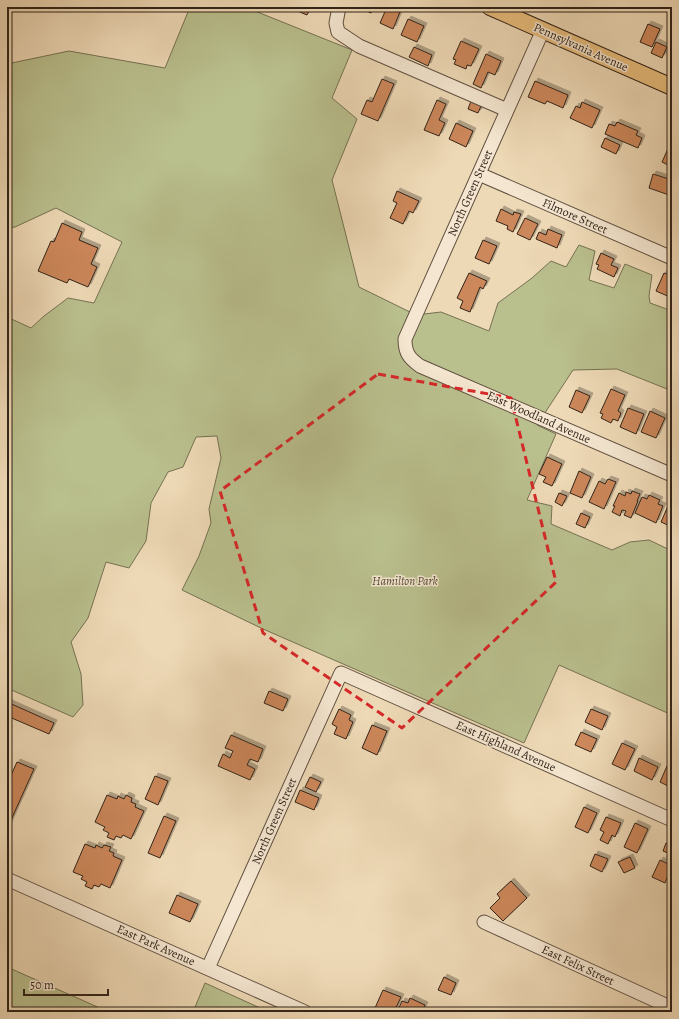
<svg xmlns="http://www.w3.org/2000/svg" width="679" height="1019" viewBox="0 0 679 1019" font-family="Alegreya,serif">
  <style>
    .green { fill: #b9bf8d; stroke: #757153 }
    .building { fill: #cc875a; stroke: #312319; filter: url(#shadow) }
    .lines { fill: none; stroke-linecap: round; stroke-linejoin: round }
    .minor-casing { stroke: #605040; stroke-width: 15 }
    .major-casing { stroke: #312319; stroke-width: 18 }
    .minor { stroke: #f4e6d0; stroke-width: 13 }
    .major { stroke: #e7bc7b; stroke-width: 16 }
    .marked { fill: none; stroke: #d62828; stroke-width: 3; stroke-dasharray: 8 5; stroke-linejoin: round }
    .labels { text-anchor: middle; stroke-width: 3; stroke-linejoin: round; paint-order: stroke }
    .street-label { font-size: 12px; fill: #312319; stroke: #f4e6d0 }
    .park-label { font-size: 12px; font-style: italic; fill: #534a36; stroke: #f4e6d0 }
  </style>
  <defs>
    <filter id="shadow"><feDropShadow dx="3" dy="-3" stdDeviation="0" flood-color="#0004"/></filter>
  </defs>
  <rect width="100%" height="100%" fill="#eed9b6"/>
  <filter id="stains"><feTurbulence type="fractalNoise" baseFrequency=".005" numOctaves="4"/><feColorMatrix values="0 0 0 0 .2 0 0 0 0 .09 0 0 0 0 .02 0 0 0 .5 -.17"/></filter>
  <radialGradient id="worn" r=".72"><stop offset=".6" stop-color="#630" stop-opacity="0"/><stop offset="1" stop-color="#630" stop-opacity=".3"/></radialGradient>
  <path class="green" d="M190,7H251L250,9L352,50L332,98L357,119L332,180L359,287L416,315L441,312L489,331L498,303L532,278L551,261L566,267L579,245L595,251L589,280L614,288L625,264L652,275L649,296L650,303L672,311V391L617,369L573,370L537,425L556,434L527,500L552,506L551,524L612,550L630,542L649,540L672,551V715L559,665L524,743L263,629L182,590L199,556L211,523L209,509L221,458L217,436L196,437L183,467L168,472L151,503L146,541L129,568L106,562L88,618L71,642L81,674L83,705L73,717L7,688V317L31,328L44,316L68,298L94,303L122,242L56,208L15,227L7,228V64L69,51L165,68Z
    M7,967L109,1012H7Z
    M205,983L269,1012H193Z"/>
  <path class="building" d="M297,7H311L307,15L295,10Z
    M358,7H373L371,13Z
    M387,7L400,12L393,29L380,23Z
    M408,19L424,26L417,42L401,35Z
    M648,24L660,29L652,47L640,42Z
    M461,41L479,49L471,66L467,65L466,69L454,64L456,60L453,59Z
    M656,42L667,47L662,58L651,53Z
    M414,47L432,55L428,66L409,57Z
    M486,54L501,61L495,75L488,72L481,88L473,84Z
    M382,79L394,84L378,121L361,114L367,100L372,102Z
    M535,81L568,95L563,108L547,101L545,104L528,97Z
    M437,100L446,104L439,120L445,123L439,136L424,130Z
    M471,101L481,106L478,113L468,109Z
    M582,102L600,110L592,128L570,118L576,106L580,108Z
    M617,122L638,131L636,135L642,138L638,148L605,134L609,124L615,126Z
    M456,123L473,131L466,147L449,139Z
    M605,138L620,145L616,154L601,147Z
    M671,142H672V167L662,162Z
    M653,174L672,180V187L669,195L649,188Z
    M397,191L419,201L413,213L409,211L403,224L390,218L397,203L393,201Z
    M501,209L513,215L514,212L521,214L513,232L507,229L508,226L496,221Z
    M525,218L538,224L530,240L517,234Z
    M62,223L82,232L79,240L98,248L91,264L97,267L88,287L69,279L67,283L38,271L51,241L54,242Z
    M548,229L562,235L557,248L536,239L539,232L546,235Z
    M483,240L497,246L489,264L475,258Z
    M601,253L614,259L611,265L618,268L614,277L597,269L599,265L596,264Z
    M469,273L487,281L483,289L480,287L470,312L460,308L463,301L457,298Z
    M664,273L672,276V298L656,291Z
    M611,389L625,395L618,411L621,413L618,421L613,419L611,423L601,418L603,414L600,413Z
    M576,390L590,396L582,413L569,407Z
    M628,408L644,414L636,434L620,427Z
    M650,411L665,418L656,438L641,432Z
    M547,457L562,464L552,486L543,482L546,477L539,474Z
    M579,471L591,477L582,498L570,493Z
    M608,479L616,482L604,509L589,502L599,481L605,484Z
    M632,491L640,494L637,501H638L631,518L624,515L626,511L622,510L620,516L612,512L615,506H613L619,493L625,496L626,492L631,494Z
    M559,493L567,496L562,506L555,502Z
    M649,495L660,500L658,504L663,506L656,523L635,513L642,497L647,499Z
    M668,506L672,508V527L661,522Z
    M581,513L590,517L585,528L576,524Z
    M269,691L288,699L283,711L264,703Z
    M7,702L54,723L49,734L7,716Z
    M339,709L351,715L349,720L353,722L346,739L334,734L337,727L332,724Z
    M591,709L608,716L602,730L585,722Z
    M372,725L387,731L377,755L362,748Z
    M581,732L597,739L591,752L575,745Z
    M231,735L263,749L258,762L250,759L247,765L255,769L250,780L218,766L223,754L230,758L233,751L225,748Z
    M622,743L635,749L625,770L612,764Z
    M639,758L658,767L652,780L634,771Z
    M17,762L34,769L7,829V784Z
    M667,766L672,769V788L660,782Z
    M155,776L168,781L158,805L145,799Z
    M310,777L321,782L316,792L305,787Z
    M300,790L319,798L314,810L295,802Z
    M107,795L117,799L118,796L124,799L126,795L132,798L131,802L136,804L135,807L144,811L131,839L123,835L121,838L116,836L114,840L107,837L109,833L103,830L105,827L95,822Z
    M584,807L597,813L588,833L575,827Z
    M164,816L176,821L160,858L148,853Z
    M606,817L621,823L615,837L612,835L608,844L600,840L604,832L600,830Z
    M635,823L648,829L637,853L624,847Z
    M666,843L672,845V859L667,857L668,853L663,851Z
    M85,844L95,848L96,845L102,848L104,845L111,847L109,851L114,853L113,856L122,860L110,888L101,884L99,887L94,885L92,889L85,886L87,882L81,879L83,876L73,872Z
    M595,854L608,859L602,872L590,866Z
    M630,857L635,868L624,873L618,862Z
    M660,860L672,866L665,883L652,877Z
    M511,881L527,898L503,921L490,908L500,898L497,894Z
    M177,895L198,904L190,922L169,913Z
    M444,977L456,983L451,995L438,990Z
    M672,979V988L669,987Z
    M383,990L401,997L394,1012H385L375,1008Z
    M410,998L425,1005L422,1012H397L402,1001L408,1003Z"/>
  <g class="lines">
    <g class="minor-casing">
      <path id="minor" d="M339,7L336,23L338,32L359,46L507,110
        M543,30L405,339C405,353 409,358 420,366L672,475
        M479,174L672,258
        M7,879L305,1012
        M484,922L672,1008
        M208,968L341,673L672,820"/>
    </g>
    <g class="major-casing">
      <path id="major" d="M490,7L672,87"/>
    </g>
    <use href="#minor" class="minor"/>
    <use href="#major" class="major"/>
  </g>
  <path class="marked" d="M378,374L511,398L556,582L402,728L263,633L220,491Z"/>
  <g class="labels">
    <g class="street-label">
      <text transform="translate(581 47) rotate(24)" y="4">Pennsylvania Avenue</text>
      <text transform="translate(470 193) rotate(-66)" y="4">North Green Street</text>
      <text transform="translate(575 216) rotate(24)" y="4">Filmore Street</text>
      <text transform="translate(539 417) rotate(24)" y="4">East Woodland Avenue</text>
      <text transform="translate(506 746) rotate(24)" y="4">East Highland Avenue</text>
      <text transform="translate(274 821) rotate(-66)" y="4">North Green Street</text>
      <text transform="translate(156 945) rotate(24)" y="4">East Park Avenue</text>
      <text transform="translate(578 965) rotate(25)" y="4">East Felix Street</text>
    </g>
    <g class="park-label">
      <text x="405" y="585">Hamilton Park</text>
    </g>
  </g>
  <rect width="679" height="1019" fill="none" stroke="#eed9b6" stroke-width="24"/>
  <rect x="8" y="8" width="663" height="1003" fill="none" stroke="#312319" stroke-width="2"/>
  <rect x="12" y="12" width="655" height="995" fill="none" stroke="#312319"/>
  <path d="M24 989v6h84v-6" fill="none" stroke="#312319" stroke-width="2"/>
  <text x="30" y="989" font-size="12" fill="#312319" stroke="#f4e6d0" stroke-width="3" paint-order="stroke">50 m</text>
  <rect width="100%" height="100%" filter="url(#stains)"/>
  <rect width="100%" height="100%" fill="url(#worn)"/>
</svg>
